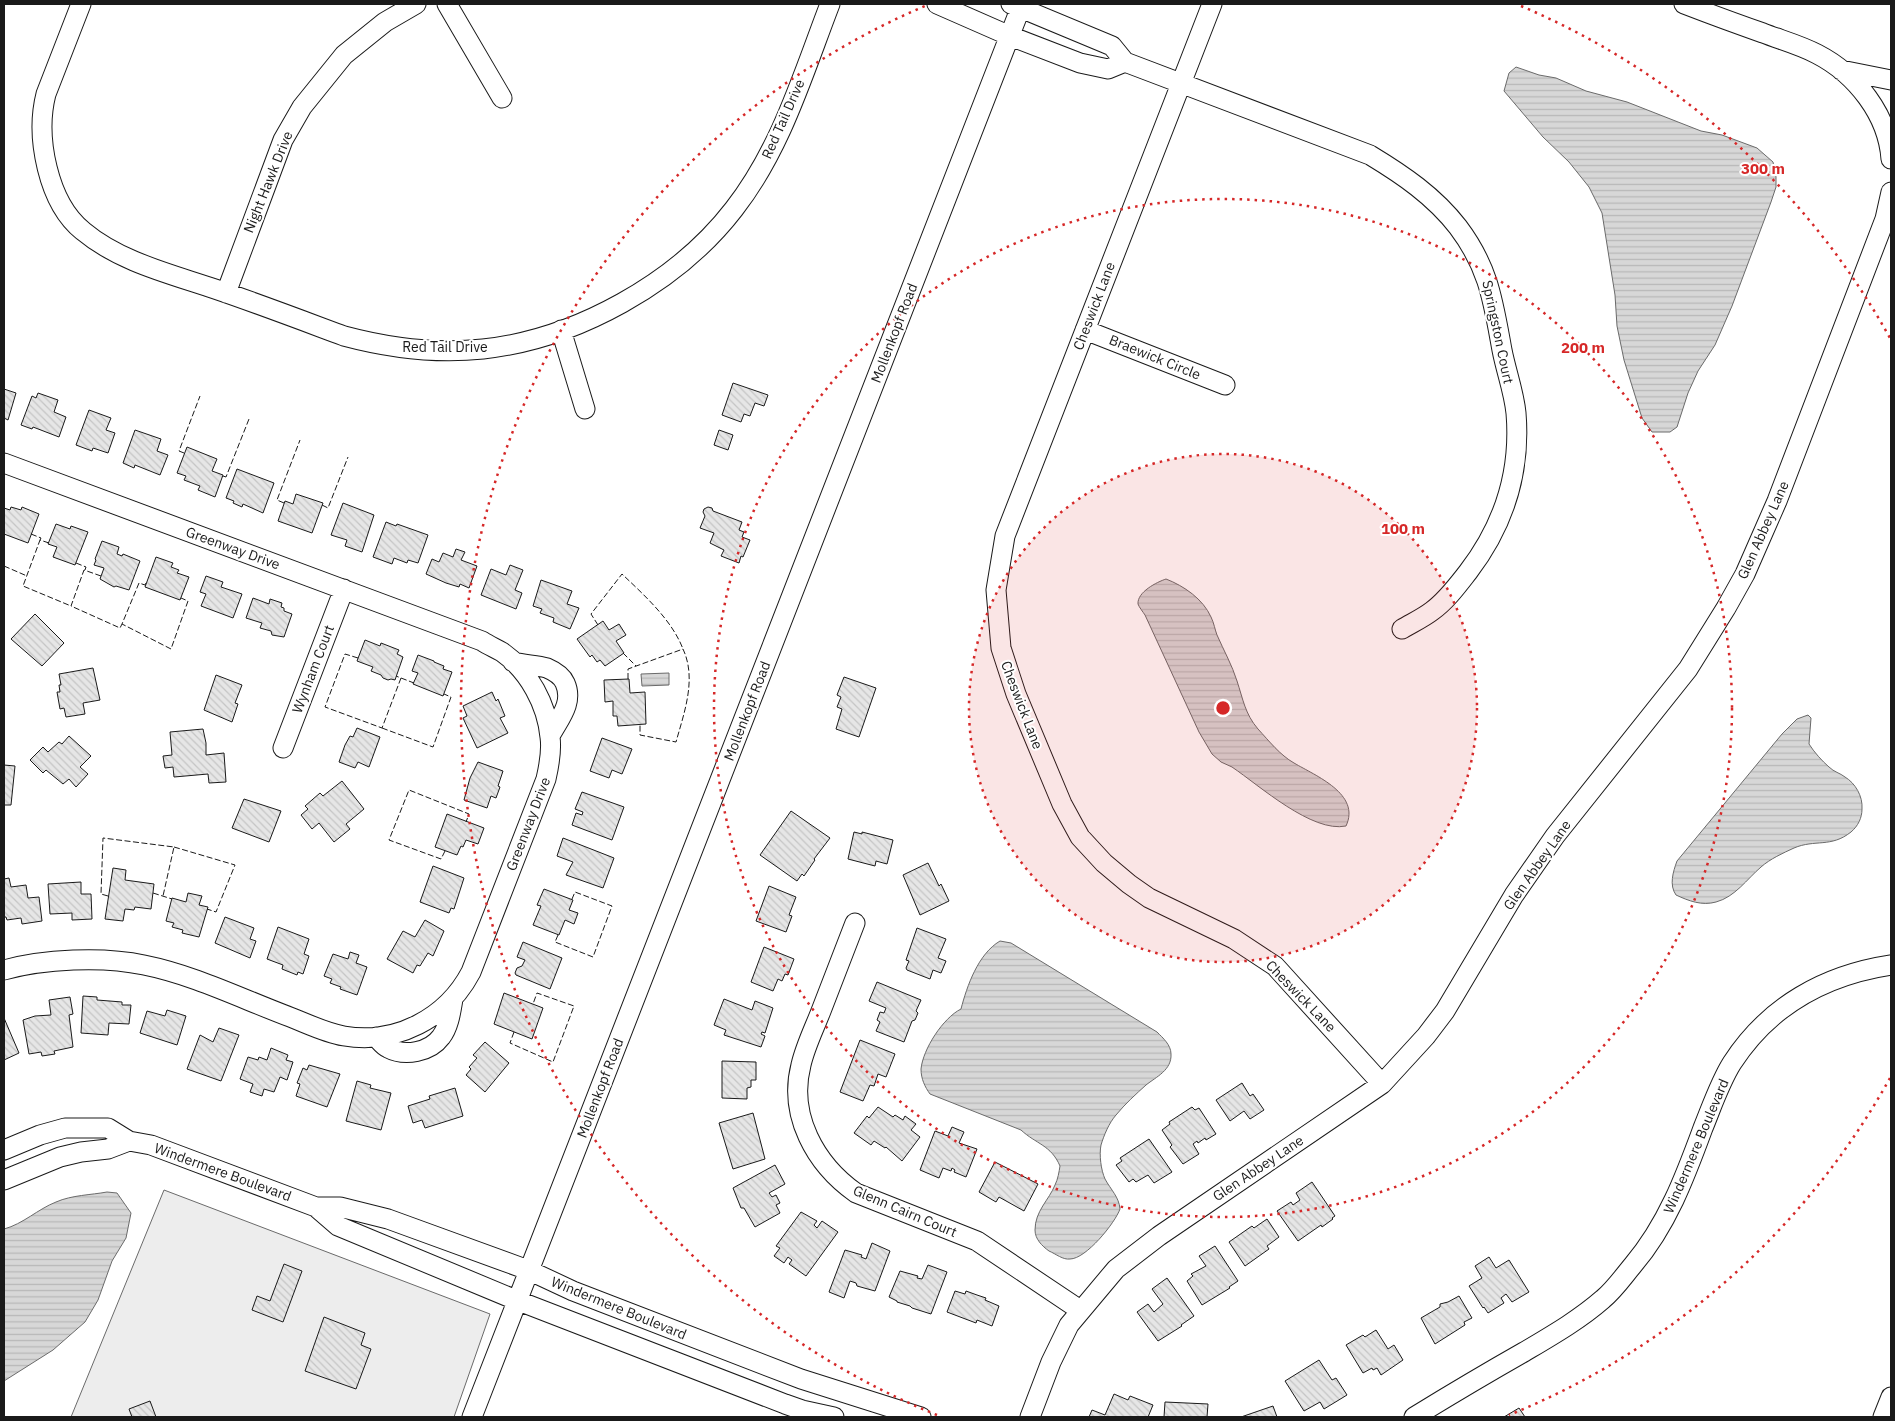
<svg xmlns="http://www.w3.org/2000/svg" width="1895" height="1421" viewBox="0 0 1895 1421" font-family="'IBM Plex Sans',sans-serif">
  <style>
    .built { fill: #ededed; stroke: #6a6a6a }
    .water { fill: url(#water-rules); stroke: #6a6a6a }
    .building { fill: url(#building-back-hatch); stroke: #1a1a1a }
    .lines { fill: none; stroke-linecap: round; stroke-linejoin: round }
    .minor-casing { stroke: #1a1a1a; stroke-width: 21 }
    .minor { stroke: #fff; stroke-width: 19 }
    .fence { stroke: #1a1a1a; stroke-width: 1; stroke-dasharray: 6 2.5; stroke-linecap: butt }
    .ring { fill: none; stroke: #d62828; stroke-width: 2.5; stroke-dasharray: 2.5 5 }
    .labels { text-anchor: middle; stroke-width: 4; stroke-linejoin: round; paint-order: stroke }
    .street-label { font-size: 14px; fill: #1a1a1a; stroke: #fff }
    .centre { fill: #d62828; stroke: #fff; stroke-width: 2.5 }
    .ring-label { font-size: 15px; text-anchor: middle; font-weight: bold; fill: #d62828; stroke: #fff; stroke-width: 4; stroke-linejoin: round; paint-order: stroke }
  </style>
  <defs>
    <pattern id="water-rules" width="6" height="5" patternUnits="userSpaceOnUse" patternTransform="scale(1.25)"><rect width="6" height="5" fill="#d7d7d7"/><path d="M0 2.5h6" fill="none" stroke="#b8b8b8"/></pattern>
    <pattern id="building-back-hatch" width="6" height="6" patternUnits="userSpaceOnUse" patternTransform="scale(1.25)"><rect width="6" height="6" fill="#e6e6e6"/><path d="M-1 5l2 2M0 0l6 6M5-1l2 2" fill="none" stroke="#c5c5c5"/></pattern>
  </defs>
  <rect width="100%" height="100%" fill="#fff"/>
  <path class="built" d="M164,1190L490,1314L454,1417H71Z"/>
  <path class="water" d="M1516,67L1539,75L1556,78L1586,91L1627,102L1701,131L1722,135L1757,148L1773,162L1776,177V187L1771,202L1732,306L1715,345L1698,371L1688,393L1677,427L1670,432H1652L1642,418L1624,360L1617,326L1615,295L1602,213L1589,187L1569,162L1543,137L1504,91L1509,73Z
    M1166,579C1184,586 1203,599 1211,617C1214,623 1215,630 1217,635C1224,651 1232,665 1237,681C1243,699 1245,714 1258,729C1269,741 1280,755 1294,763C1316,776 1361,794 1346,826C1312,833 1260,786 1232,767L1221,762L1212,754L1199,732L1145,615C1143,612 1139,607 1138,604C1137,592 1157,582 1166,579Z
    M669,673V685L642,686L641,674Z
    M1808,715L1811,718L1809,744C1814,752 1822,761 1829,767C1834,772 1840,773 1845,777C1855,783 1863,796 1862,809C1862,818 1858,826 1851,832C1831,848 1815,839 1794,848C1783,853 1770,859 1761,867C1747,879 1735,897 1716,902C1702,906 1689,901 1676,895C1669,885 1673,872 1677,861L1782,734L1797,719Z
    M1000,941L1011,943L1157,1032C1163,1038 1171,1045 1171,1054C1172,1070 1156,1077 1146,1085C1136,1094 1125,1104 1116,1115C1109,1123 1104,1135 1101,1145C1099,1155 1101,1170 1105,1179C1111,1190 1119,1197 1120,1209C1115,1223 1086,1259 1070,1259C1063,1260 1056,1254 1049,1251C1042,1246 1035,1239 1035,1230C1035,1211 1049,1200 1055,1185C1058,1179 1059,1172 1060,1166C1051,1145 1036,1144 1021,1130L930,1094C925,1087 921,1079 921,1069C923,1049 943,1018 961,1009C967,986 978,954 1000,941Z
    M107,1192L117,1193L131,1213L126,1238L112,1261L98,1300L85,1322L53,1350L4,1381V1229C23,1224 38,1209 56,1202C72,1195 91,1195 107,1192Z"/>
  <path class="building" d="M733,383L768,395L764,406L755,403L750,416L744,414L741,422L722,415Z
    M4,389L16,393L8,420L4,418Z
    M38,393L58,400L54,412L66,417L59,437L33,427L32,429L21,425L32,396L36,398Z
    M89,410L111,418L106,430L115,433L108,453L93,448L92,451L76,445Z
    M135,430L161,439L157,451L168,455L160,475L135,465L134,468L123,463Z
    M719,430L733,435L728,450L714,445Z
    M187,447L217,459L212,471L223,475L215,497L198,490L200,486L184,480L186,476L177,473Z
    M237,469L274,483L263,513L243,504L242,507L233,503L234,501L226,498Z
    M296,494L323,503L312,533L278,521L285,501L293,504Z
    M343,503L374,515L362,552L345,546L347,540L331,535Z
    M11,507L21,510L22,507L39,514L28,543L4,534V508L10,510Z
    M708,507L712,508L713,511L742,522L739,530L744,532L742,537L750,540L743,557L741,556L739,563L721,556L724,550L710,543L714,533L700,528L705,516L703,512L704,509Z
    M386,522L396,526L397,524L428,535L418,563L408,560L407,563L394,558L392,564L373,557Z
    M56,524L70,529L71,526L88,532L75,565L53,557L57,547L48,544Z
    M102,541L119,547L117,554L122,556L123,554L140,561L129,590L116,586L114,587L100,579L104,568L94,565L96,560L95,559Z
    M456,549L465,552L461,560L477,566L469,588L460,584L459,587L446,583L426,574L432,559L439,562L443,553L453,557Z
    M156,557L173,563L171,567L179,570L177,573L189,577L180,600L145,587Z
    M510,565L523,570L515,590L522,593L516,609L481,595L491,569L506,575Z
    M206,576L223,582L221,587L242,594L233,618L201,606L206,594L200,592Z
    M541,580L572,591L567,604L579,608L570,629L553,622L554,618L540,613L542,609L533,606Z
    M253,598L269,604L270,599L282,603L281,607L284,608V611L292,614L284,637L272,635L271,631L260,628L262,623L246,618Z
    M35,614L64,643L42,666L11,639Z
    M603,621L609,630L619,624L626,635L616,641L624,653L605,666L600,660L597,662L592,655L590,657L577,639Z
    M365,640L380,646L381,643L399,650L397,654L403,657L395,680L391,679L388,680L383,678L381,675L371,671L373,667L357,661Z
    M418,655L434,661V662L444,666L443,669L452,672L443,696L413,684L418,673L412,671Z
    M93,668L100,700L83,703L85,714L66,717L64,708L60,709L57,692H60L59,685H61L59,674Z
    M216,675L242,685L235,703L238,704L232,722L204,710Z
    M844,677L876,688L859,737L836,729L842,709L837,707L841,697L837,695Z
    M629,679L630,693L645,692L646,724L618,726L617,716H613V701L605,702L604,680Z
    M492,692L496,701L498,699L505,716L500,718L508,733L477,748L463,718L467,716L463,706Z
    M357,728L380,737L369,767L358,762L355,768L339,762L345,745L350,736L353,737Z
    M203,729L206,743V755L224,753L226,782L209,783L208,774L174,777L173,767L165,768L163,756L172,755L170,732Z
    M69,736L91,756L80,767L88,774L76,787L69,779L63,784L46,770L43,773L30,760L43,747L48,752L59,742L62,744Z
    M602,738L632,749L622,774L612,770L609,778L590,771Z
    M478,762L503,771L498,786L500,787L496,798L491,796L487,808L464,800L470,778Z
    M4,765L15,766L11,805H4Z
    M342,781L364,809L346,824L350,829L334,842L319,823L312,829L301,815L308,809L305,806L320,793L323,796Z
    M582,792L624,807L612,840L572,825L576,813L582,815L583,812L575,809Z
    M244,799L281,811L269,842L232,828Z
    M791,811L830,838L814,859L815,860L804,876L802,874L797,881L760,855Z
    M447,814L484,828L478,844L466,840L463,847L461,846L457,855L435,847Z
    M854,832L862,834V832L893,840L887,864L876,861L875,866L848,859Z
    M563,838L614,858L603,888L566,875L573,862L557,856Z
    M928,863L939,886L941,884L949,901L920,915L903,875Z
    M433,866L464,878L454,909L451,908L449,913L420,902Z
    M113,868L126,870L125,880L154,884L151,909L135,907L134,910L125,909L123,921L105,919Z
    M9,878L11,887L26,885L28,898L39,897L42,921L22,924L21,918L7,920L6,917H4V879Z
    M81,882V894H91L92,919L72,920V913L50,914L48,884Z
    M769,886L796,897L789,915L792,916L786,932L756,921Z
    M544,889L573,900L569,910L578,913L574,924L565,920L559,935L533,925L541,906L537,905Z
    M188,893L202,896L199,905L208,907L199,937L182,933L183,930L172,927L174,923L166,921L172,898L186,902Z
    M225,917L254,928L250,939L256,941L250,958L215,943Z
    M425,920L444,931L433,956L428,953L420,966L417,965L413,973L387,959L403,931L415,937Z
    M278,927L309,939L304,954L309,956L303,974L298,972L297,975L282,969L283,965L267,959Z
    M917,928L946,939L938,958L946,961L941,973L933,970L930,979L907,970L906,968L909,961L906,960Z
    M523,942L562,958L550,989L516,975L515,973L517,968L522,966L525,960L517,957Z
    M764,947L794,959L788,975L785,974L782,981L778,979L773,991L751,982Z
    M350,952L359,955L356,963L367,967L357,995L340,989L341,987L330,983L332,979L324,976L333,954L348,959Z
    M877,982L921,1000L916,1011L918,1013L915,1020L912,1021L904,1042L876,1031L880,1022L877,1020L880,1012L884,1013L886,1008L869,1001Z
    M504,993L543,1008L532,1039L494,1024Z
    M83,996L97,997V1000L122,1002V1005H131L129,1024L109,1023L108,1035L81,1033Z
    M70,997L73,1014L69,1015L73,1047L54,1051L55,1054L42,1056L41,1052L29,1054L23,1020L35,1016L51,1015L49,1000Z
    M724,999L752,1010L755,1001L773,1008L765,1033L762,1032L761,1034L765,1036L761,1047L724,1035L726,1030L714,1025Z
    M167,1010L186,1016L177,1045L140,1033L147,1011L165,1016Z
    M4,1018L19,1053L4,1060Z
    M219,1028L239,1035L221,1081L187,1069L200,1035L213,1042Z
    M860,1040L895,1054L886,1077L878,1074L874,1086L870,1085L863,1101L840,1092Z
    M485,1042L509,1063L485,1092L466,1075L471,1069L469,1067L477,1058L473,1055Z
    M271,1048L288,1055L286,1060L293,1062L287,1080L280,1077L274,1092L264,1089L262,1096L250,1092L253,1084L240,1079L248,1057L258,1060L259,1057L267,1060Z
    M722,1061L756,1062V1080H751V1087L747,1088V1099L722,1098Z
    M309,1065L340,1074L327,1107L296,1096L300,1084L297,1083L303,1068L307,1070Z
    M357,1081L371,1085L370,1088L391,1093L381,1130L346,1121Z
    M1242,1083L1250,1096L1253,1094L1264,1110L1250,1119L1244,1111L1230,1121L1216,1100Z
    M455,1088L463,1116L425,1128L422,1120L413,1123L408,1106L430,1099L429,1096Z
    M878,1107L893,1117L895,1115L903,1120L905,1116L916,1124L911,1130L920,1137L902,1161L886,1147L885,1148L874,1141L871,1145L854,1133L867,1116L869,1118Z
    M1192,1107L1195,1110L1199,1108L1216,1134L1206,1140L1205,1138L1198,1143L1197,1141L1193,1144L1199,1154L1183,1164L1170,1147L1172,1145L1162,1130L1170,1124L1169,1122Z
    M753,1113L765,1159L733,1169L719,1123Z
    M952,1127L964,1132L959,1143L977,1149L966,1177L954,1172L955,1170L952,1168L951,1171L943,1168L939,1178L920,1170L935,1131L948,1136Z
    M1149,1139L1172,1172L1154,1183L1148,1175L1136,1182L1133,1179L1129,1182L1116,1165L1122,1161L1120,1158Z
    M995,1162L1038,1184L1024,1211L999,1197L996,1202L979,1192Z
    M775,1165L785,1184L769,1193L772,1197L776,1195L780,1203L776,1205L780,1213L755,1227L744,1208H741L733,1188Z
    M1312,1182L1335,1216L1332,1218L1333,1219L1322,1227L1321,1225L1298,1241L1277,1211L1291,1202L1293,1205L1300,1200L1296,1193Z
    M801,1212L817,1221L814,1225L817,1228L822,1221L838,1232L806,1276L789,1264L792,1260L788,1257L784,1263L774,1256L780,1248L776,1246Z
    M1267,1219L1279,1237L1267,1246L1269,1249L1245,1266L1229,1242L1252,1226L1254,1228Z
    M872,1243L890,1251L875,1291L857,1286L856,1283L850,1281L844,1298L829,1292L845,1250L862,1255L861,1257L866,1259Z
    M1215,1246L1238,1281L1229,1287L1230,1288L1202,1305L1187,1281L1193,1276L1191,1274L1206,1266L1199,1256Z
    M1489,1257L1496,1268L1509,1260L1529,1292L1512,1302L1506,1294L1501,1298L1504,1303L1488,1313L1484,1307L1483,1308L1469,1286L1482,1278L1475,1266Z
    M284,1264L302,1271L283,1322L252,1310L257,1296L270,1301Z
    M928,1265L947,1272L931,1314L912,1308L910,1306L897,1302V1301L889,1297L900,1271L918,1276L917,1278L922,1279Z
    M1167,1278L1194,1316L1181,1325L1182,1326L1158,1341L1137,1312L1148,1304L1154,1312L1163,1304L1152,1289Z
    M955,1291L965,1294L966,1291L977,1295L986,1298L985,1300L999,1306L992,1326L977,1320L976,1323L947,1312Z
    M1459,1296L1472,1318L1464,1322L1465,1325L1435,1344L1421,1318L1440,1307V1304L1448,1302Z
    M324,1317L365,1333L361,1345L371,1349L356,1389L305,1371Z
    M1376,1330L1388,1349L1394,1345L1403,1360L1381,1375L1377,1368L1373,1370L1372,1368L1363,1373L1346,1345L1363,1335L1365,1337Z
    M1319,1360L1332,1380L1336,1378L1347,1395L1324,1409L1320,1402L1304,1411L1285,1381Z
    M1114,1394L1128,1400L1130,1396L1153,1405L1148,1417H1089L1092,1410L1105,1415Z
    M150,1401L156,1417H132L129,1409Z
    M1165,1402L1208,1404L1207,1417H1164Z
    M1273,1406L1277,1417H1241Z
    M1519,1408L1525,1417H1504Z"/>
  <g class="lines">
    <g class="minor-casing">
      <path id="minor" d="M81,4L46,94C35,137 48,203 83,231C120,262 171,274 215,289C259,304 301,320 344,336C389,348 436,354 483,349C576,339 677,283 734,209C781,149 803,74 830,4
        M447,4L502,98
        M937,4L1010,36L1080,63L1108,69L1125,62
        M1011,4L1112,46L1125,62L1370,155C1403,175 1434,196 1458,227C1489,268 1493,301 1502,350C1506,371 1514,392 1516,413C1521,473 1504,525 1468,572C1457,586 1446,601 1432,611C1423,618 1412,623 1402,629
        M1212,4L1005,536L996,590L1001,648L1016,694L1062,804L1080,837L1104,863L1129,884L1149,898L1234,939L1275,966L1382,1084
        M1684,4C1710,14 1737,24 1763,33C1781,40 1800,45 1817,54C1856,74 1888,115 1891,159
        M1841,70L1891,80
        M226,293L283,140L302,107L344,55L385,22L416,4
        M561,330L585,409
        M1085,330L1225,385
        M4,463L482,641C488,645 495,648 502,652C529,671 547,705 550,737C552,751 549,766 546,779L471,972C447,1018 396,1045 344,1036C326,1033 308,1024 290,1017C242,999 194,975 144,965C103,956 43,959 4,970
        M513,662C524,665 536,665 547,668C554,671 562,676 565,683C574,703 559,719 550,736
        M283,748L344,589
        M855,923C844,952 832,982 821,1011C814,1029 805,1047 801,1065C788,1115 815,1164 856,1193L977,1241L1080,1310
        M376,1037C380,1041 383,1046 388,1048C405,1057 430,1052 441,1037C449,1027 451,1011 453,999
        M4,1150L40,1135L65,1128H108L129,1141L151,1145L316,1207H340L388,1219L528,1270L573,1291L801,1379L921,1417
        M4,1180L60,1157L81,1152L108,1149L129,1141
        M316,1207L338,1226L516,1300L785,1404L802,1410L834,1417
        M472,1417L1022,4
        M1030,1417L1051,1362L1069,1325L1116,1269L1159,1236L1382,1084L1426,1036L1445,1011L1514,895L1555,836L1688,669L1726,608L1745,574L1777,501L1885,219L1891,192
        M1414,1417C1450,1395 1487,1373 1524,1352C1551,1336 1579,1320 1603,1299C1614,1290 1623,1277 1633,1265C1667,1225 1685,1177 1703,1128C1712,1106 1720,1082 1732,1063C1769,1006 1825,975 1891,965
        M1883,1417L1891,1397"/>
    </g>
    <use href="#minor" class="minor"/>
    <path class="fence" d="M184,453L179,451L200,396
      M223,476L226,477L249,419
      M284,503L277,500L300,440
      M322,505L328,508L348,457
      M31,534L41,538L40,540
      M49,543L40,540L23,586L71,606
      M76,563L86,567L85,570
      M4,566L27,576
      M101,576L84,570L71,606L120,628L122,624
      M146,583L145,585L139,583L122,624L171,649L188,601L181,598
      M598,625L591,614L622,574C644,595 672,620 683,649
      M623,653L636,666
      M358,658L345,654L325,707L382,728L401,678L396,676
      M401,678L414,683
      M628,679V669L683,649C697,679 684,713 676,742L640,735V725
      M382,728L433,747L451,697L444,694
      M174,847L235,865L216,912L207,909
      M445,851L441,859L389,840L409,790L469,814L466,822
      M153,893L172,899
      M108,896L101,894L103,838L174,847L163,896
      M558,935L555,942L593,957L612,906L575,892L572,899
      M514,1032L510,1043L553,1062L574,1006L537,993L533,1004"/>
  </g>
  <circle cx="1223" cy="708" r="254" fill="#d62828" fill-opacity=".12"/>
  <g class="ring">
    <circle cx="1223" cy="708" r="254"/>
    <circle cx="1223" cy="708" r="509"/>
    <path d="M1890 1078A763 763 0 0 1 1509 1415M937 1415A763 763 0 0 1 925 6M1521 6A763 763 0 0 1 1890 338"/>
  </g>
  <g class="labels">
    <g class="street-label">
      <text transform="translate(783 119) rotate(-66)" y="5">Red Tail Drive</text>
      <text transform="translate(268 182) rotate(-68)" y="5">Night Hawk Drive</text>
      <text transform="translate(1094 306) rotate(-69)" y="5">Cheswick Lane</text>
      <text transform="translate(1498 332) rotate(78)" y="5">Springston Court</text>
      <text transform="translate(894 333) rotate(-69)" y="5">Mollenkopf Road</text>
      <text x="445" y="352">Red Tail Drive</text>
      <text transform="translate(1155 357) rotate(22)" y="5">Braewick Circle</text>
      <text transform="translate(1763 530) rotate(-66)" y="5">Glen Abbey Lane</text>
      <text transform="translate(233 548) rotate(20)" y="5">Greenway Drive</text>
      <text transform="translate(313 669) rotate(-69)" y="5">Wynham Court</text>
      <text transform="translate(1022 705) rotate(69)" y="5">Cheswick Lane</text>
      <text transform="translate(747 711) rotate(-69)" y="5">Mollenkopf Road</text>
      <text transform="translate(528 824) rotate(-69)" y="5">Greenway Drive</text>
      <text transform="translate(1537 865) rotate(-55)" y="5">Glen Abbey Lane</text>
      <text transform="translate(1301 996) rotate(46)" y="5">Cheswick Lane</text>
      <text transform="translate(600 1088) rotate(-69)" y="5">Mollenkopf Road</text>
      <text transform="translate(1696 1146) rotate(-67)" y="5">Windermere Boulevard</text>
      <text transform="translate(1258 1168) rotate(-34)" y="5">Glen Abbey Lane</text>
      <text transform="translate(223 1172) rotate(20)" y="5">Windermere Boulevard</text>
      <text transform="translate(905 1211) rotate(23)" y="5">Glenn Cairn Court</text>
      <text transform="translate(619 1308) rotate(22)" y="5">Windermere Boulevard</text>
    </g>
  </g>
  <circle cx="1223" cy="708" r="8" class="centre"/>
  <g class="ring-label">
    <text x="1763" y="174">300 m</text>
    <text x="1583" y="353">200 m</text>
    <text x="1403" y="534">100 m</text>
  </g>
  <rect width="1895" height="1421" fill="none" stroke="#1a1a1a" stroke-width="10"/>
</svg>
